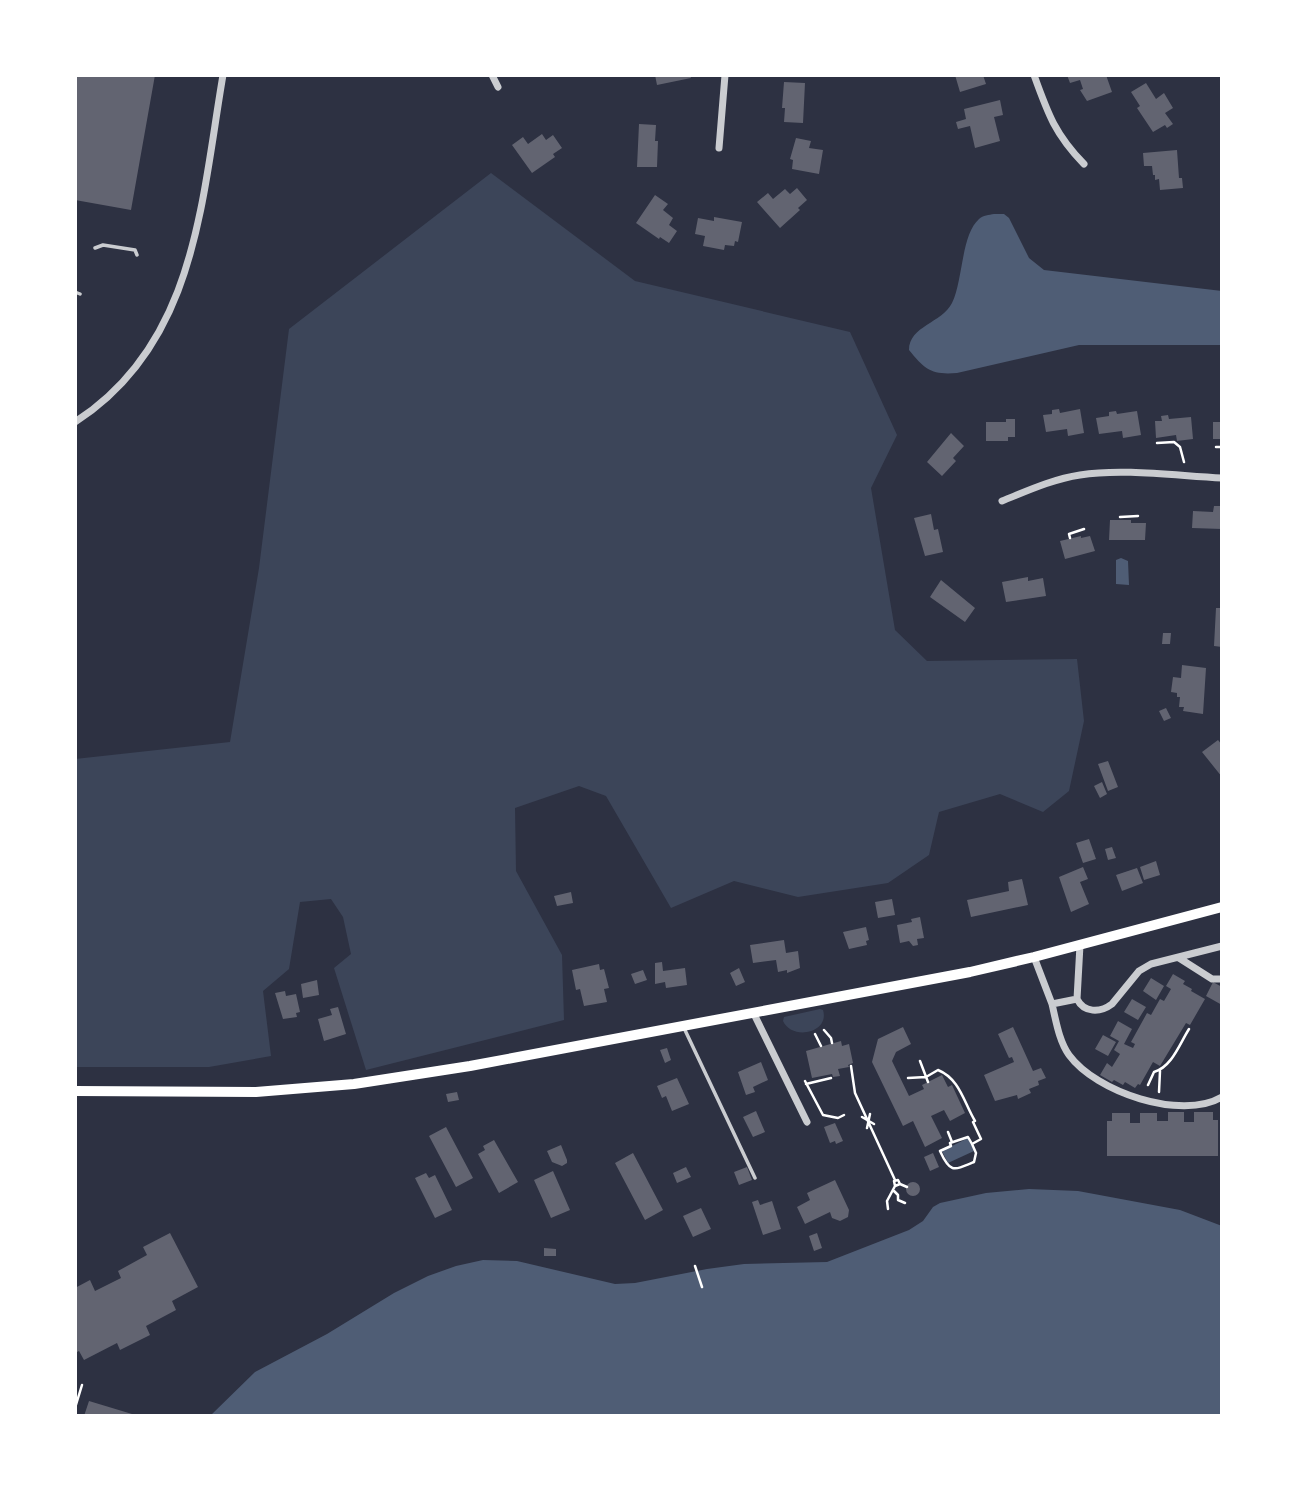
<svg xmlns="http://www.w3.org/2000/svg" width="1297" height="1491" viewBox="0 0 1297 1491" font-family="'Roboto Serif',serif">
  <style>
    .green { fill: #3c4559 }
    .water { fill: #4f5d75 }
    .building { fill: #626471 }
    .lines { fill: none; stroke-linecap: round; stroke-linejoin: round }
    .path { stroke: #fff; stroke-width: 2.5 }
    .service { stroke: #caccd0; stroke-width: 3.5 }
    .minor { stroke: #caccd0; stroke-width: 7 }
    .secondary { stroke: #fff; stroke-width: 10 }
  </style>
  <rect width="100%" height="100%" fill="#2d3142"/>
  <path class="green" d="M491,173L635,281L850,332L897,435L871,488L895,630L927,661L1077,659L1084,721L1069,791L1043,812L1000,794L939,812L929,855L888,883L798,897L734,881L671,908L606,796L579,786L515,808L516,871L562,955L564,1020L366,1070L334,968L351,954L343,917L331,899L300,902L289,969L263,991L271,1056L209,1067H75V759L230,742L259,568L289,329Z
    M820,1009L823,1010C830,1033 792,1041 783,1021L784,1017Z"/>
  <path class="water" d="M994,214H1004L1009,218L1029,258L1044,270L1222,291V345H1079L957,373C932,375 925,370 909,350C909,326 942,323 952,303C963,281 961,235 979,219C983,215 989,215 994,214Z
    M1121,558L1128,561L1129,585L1116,584V560Z
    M968,1138L974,1151L948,1163L942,1151Z
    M1029,1189L1078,1191L1180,1210L1222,1226V1416H210L255,1372L327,1334L394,1293L428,1276L456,1266L483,1260L517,1261L615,1284L635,1283L707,1269L744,1264L827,1262L909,1230L923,1221L933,1207L940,1203L986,1193Z"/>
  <path class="building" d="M75,75H155L131,210L75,200Z
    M655,75H690L691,78L657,85Z
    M955,75H983L986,84L960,92Z
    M1067,75H1106L1112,92L1087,101L1080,90L1083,89L1080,80L1070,83Z
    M784,82L805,83L803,123L784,122L785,108H782Z
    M1146,83L1156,99L1164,93L1173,108L1165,113L1173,124L1167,128L1165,125L1153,132L1137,108L1140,106L1131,92Z
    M1000,100L1003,115L994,117L1000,141L975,148L970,126L958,129L956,122L966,119L964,109Z
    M639,124L656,125L655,141H658L657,167H637Z
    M542,134L546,140L553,135L562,148L553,154L555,157L532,173L512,145L523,137L528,144Z
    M796,138L811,141L809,148L823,150L819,174L792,169L793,160L790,159Z
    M1177,150L1179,178H1182L1183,188L1160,190L1159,179L1155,180V175H1153L1152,166H1144L1143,153Z
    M797,188L807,200L798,208L800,210L780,228L757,202L768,193L773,199L785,189L790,194Z
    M655,195L668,204L663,210L673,218L669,225L677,231L669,243L660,237L659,239L636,223Z
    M714,217L742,222L738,242L735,241L734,246L725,245L724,250L703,246L705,236L695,234L698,218L714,221Z
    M1059,409L1060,413L1080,409L1084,433L1068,436L1067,429L1046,432L1043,415L1052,414V410Z
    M1116,411L1117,414L1137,411L1141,435L1123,438L1122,431L1099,434L1096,418L1109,416V412Z
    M1168,415L1169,419L1191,417L1193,439L1177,441L1176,435L1156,438L1155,421H1162L1161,416Z
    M1006,419H1015V437H1008V441H986V422H1006Z
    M1213,422H1222V439H1213Z
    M951,433L964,446L953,458L956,461L942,476L927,462Z
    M1214,506H1222V529L1192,528L1193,511L1213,512Z
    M931,514L934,530L938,529L943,552L925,556L914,518Z
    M1110,520H1131V523H1146L1145,540H1109Z
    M1081,536V538L1090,536L1095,551L1065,559L1060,541Z
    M1028,577V581L1043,578L1046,596L1006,602L1002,582Z
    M941,580L975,608L965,622L930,597Z
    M1216,608H1222V647L1214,646Z
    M1163,633H1171L1170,644H1162Z
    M1182,665L1206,668L1203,714L1183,711L1184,707H1179L1180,697H1177V693L1171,692L1173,677L1181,678Z
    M1166,708L1171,718L1164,721L1159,711Z
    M1218,740L1222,745V777L1202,752Z
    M1108,761L1118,787L1108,791L1098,764Z
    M1102,782L1107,794L1100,798L1094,786Z
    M1089,839L1096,859L1083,863L1076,843Z
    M1112,847L1116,858L1108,860L1105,849Z
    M1156,861L1160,875L1144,880L1140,867Z
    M1083,867L1088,879L1080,882L1089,904L1071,912L1059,877Z
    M1137,868L1143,883L1122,891L1116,875Z
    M1022,879L1028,905L971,917L967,900L1009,891L1008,882Z
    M571,892L573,903L557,906L554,896Z
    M892,899L895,915L878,918L875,902Z
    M920,917L924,938L917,939L918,945L913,946L909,941L900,943L897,925L912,922L911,919Z
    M866,927L869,940L866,941L867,945L849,949L843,932Z
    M784,940L786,953L798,951L800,968L787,973V970L778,972L776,960L753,963L750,945Z
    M662,962L663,971L685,968L687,985L666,988L665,982L655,984V963Z
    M599,964L600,970L604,969L609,988L604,989L607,1002L584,1006L580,989L576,990L572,970Z
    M739,968L745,982L736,986L730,973Z
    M643,970L647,980L635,984L631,974Z
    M1173,974L1185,981L1183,984L1192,989L1191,991L1205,999L1190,1025L1186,1023L1160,1066L1153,1062L1140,1085L1138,1084L1135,1088L1125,1082L1123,1085L1114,1080L1112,1082L1100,1075L1107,1063L1112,1067L1120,1054L1114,1050L1119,1041L1110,1036L1118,1021L1132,1029L1124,1044L1133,1048L1135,1044L1131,1042L1147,1013L1151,1015L1160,999L1164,1001L1171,989L1166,986Z
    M1151,978L1164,986L1156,1000L1143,991Z
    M317,980L319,995L303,998L301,984Z
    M1213,982L1222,987V1005L1206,996Z
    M285,991L286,996L296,994L300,1012L296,1013L297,1017L283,1019L275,993Z
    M1132,999L1146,1007L1138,1020L1124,1012Z
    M338,1007L346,1034L324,1041L318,1019L332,1015L330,1009Z
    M903,1027L911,1044L896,1052L892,1061L909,1096L924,1089L922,1085L942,1075L948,1087L952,1085L965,1113L950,1121L944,1110L931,1116L942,1138L925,1147L913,1121L903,1126L872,1062L878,1039Z
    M1013,1027L1033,1071L1041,1068L1046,1078L1038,1081L1039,1085L1029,1089L1031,1093L1018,1099L1017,1095L995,1101L984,1075L1014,1062L1012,1057L1009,1058L998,1034Z
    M1103,1035L1116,1042L1108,1056L1095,1049Z
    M841,1041L842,1046L849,1044L853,1063L848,1065L849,1067L838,1069L840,1076L833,1077L832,1074L812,1078L806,1051Z
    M667,1048L671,1060L665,1063L660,1050Z
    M761,1062L768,1080L753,1087L755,1092L746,1095L738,1072Z
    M677,1078L689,1104L672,1111L666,1096L662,1098L657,1086Z
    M457,1092L459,1100L448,1102L446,1094Z
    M756,1111L765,1132L753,1137L743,1117Z
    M1168,1112H1184V1122H1194V1112H1213V1120H1218V1156H1107V1121H1112V1113H1130V1123H1140V1113H1157V1121H1168Z
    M835,1123L843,1141L836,1144L835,1141L830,1143L824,1127Z
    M446,1127L473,1178L456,1187L429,1136Z
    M494,1140L518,1182L499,1193L478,1154L485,1150L483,1146Z
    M561,1145L567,1160V1163L562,1166L552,1162L547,1151Z
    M633,1153L663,1210L645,1220L615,1163Z
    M933,1153L939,1167L930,1171L924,1157Z
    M686,1167L691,1177L677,1183L673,1173Z
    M747,1167L752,1180L739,1185L734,1172Z
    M553,1171L570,1210L551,1218L534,1180Z
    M426,1173L429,1178L435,1175L452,1210L435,1218L415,1178Z
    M835,1180L849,1210L848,1217L840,1221L832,1218L830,1212L805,1224L797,1207L810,1200L807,1193Z
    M906 1189a7 7 0 1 1 14 0a7 7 0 1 1-14 0Z
    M758,1200L760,1205L772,1201L781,1229L763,1235L752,1202Z
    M701,1208L711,1229L693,1237L683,1216Z
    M170,1233L198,1287L172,1301L176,1310L146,1326L150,1335L120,1350L117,1343L84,1360L79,1351L75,1353V1288L90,1280L95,1291L121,1278L118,1271L147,1255L143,1247Z
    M817,1233L822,1248L814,1251L809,1236Z
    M544,1248L556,1249V1256H544Z
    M89,1401L132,1414V1416H84Z"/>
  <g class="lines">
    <path class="path" d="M1157,443L1174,442L1180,447L1184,462
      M1216,447H1222
      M1120,517L1138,516
      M1070,538L1069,534L1084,529
      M824,1030L831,1038L832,1043
      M815,1034L821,1046
      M920,1061L928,1082
      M851,1066L855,1093L895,1180
      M908,1078L926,1077L938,1070C960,1079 964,1103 975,1121L973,1122L981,1139L972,1144L968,1137L950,1143L951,1146L940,1151C950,1173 953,1171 974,1162L976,1153L972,1144
      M805,1081L823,1115L838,1118L844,1115
      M806,1084L831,1078
      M1148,1085L1154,1072C1172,1067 1180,1043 1189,1029
      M1159,1092L1160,1071
      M862,1117L874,1124
      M867,1128L870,1114
      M948,1132L952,1142
      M898,1180L900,1184L895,1186L894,1181Z
      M900,1184L907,1187
      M894,1191L898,1195V1200L905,1203
      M888,1209L887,1201L895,1186
      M695,1266L702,1287
      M75,1408L82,1385"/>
    <path class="service" d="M95,248L103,245L135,250L137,255
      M75,292L80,294
      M684,1028L755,1178"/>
    <path class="minor" d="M492,75L498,87
      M1034,75C1048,114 1055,134 1084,164
      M719,148L725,75
      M75,422C196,344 201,203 223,75
      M1002,501C1027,491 1053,479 1080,475C1123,468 1178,476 1222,478
      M1080,945L1077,999C1084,1013 1100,1013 1112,1004L1139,971L1151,964L1222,946
      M1034,957L1052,1004
      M1179,958L1212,979H1222
      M1077,999L1052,1004C1056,1021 1059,1041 1069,1055C1096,1092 1181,1121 1222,1097
      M753,1012L807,1122"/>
    <path class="secondary" d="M75,1091L256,1092L354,1084L470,1066L970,972L1034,957L1222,907"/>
  </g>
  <rect width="1297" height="1491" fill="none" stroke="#ffffff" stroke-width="154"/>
</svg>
